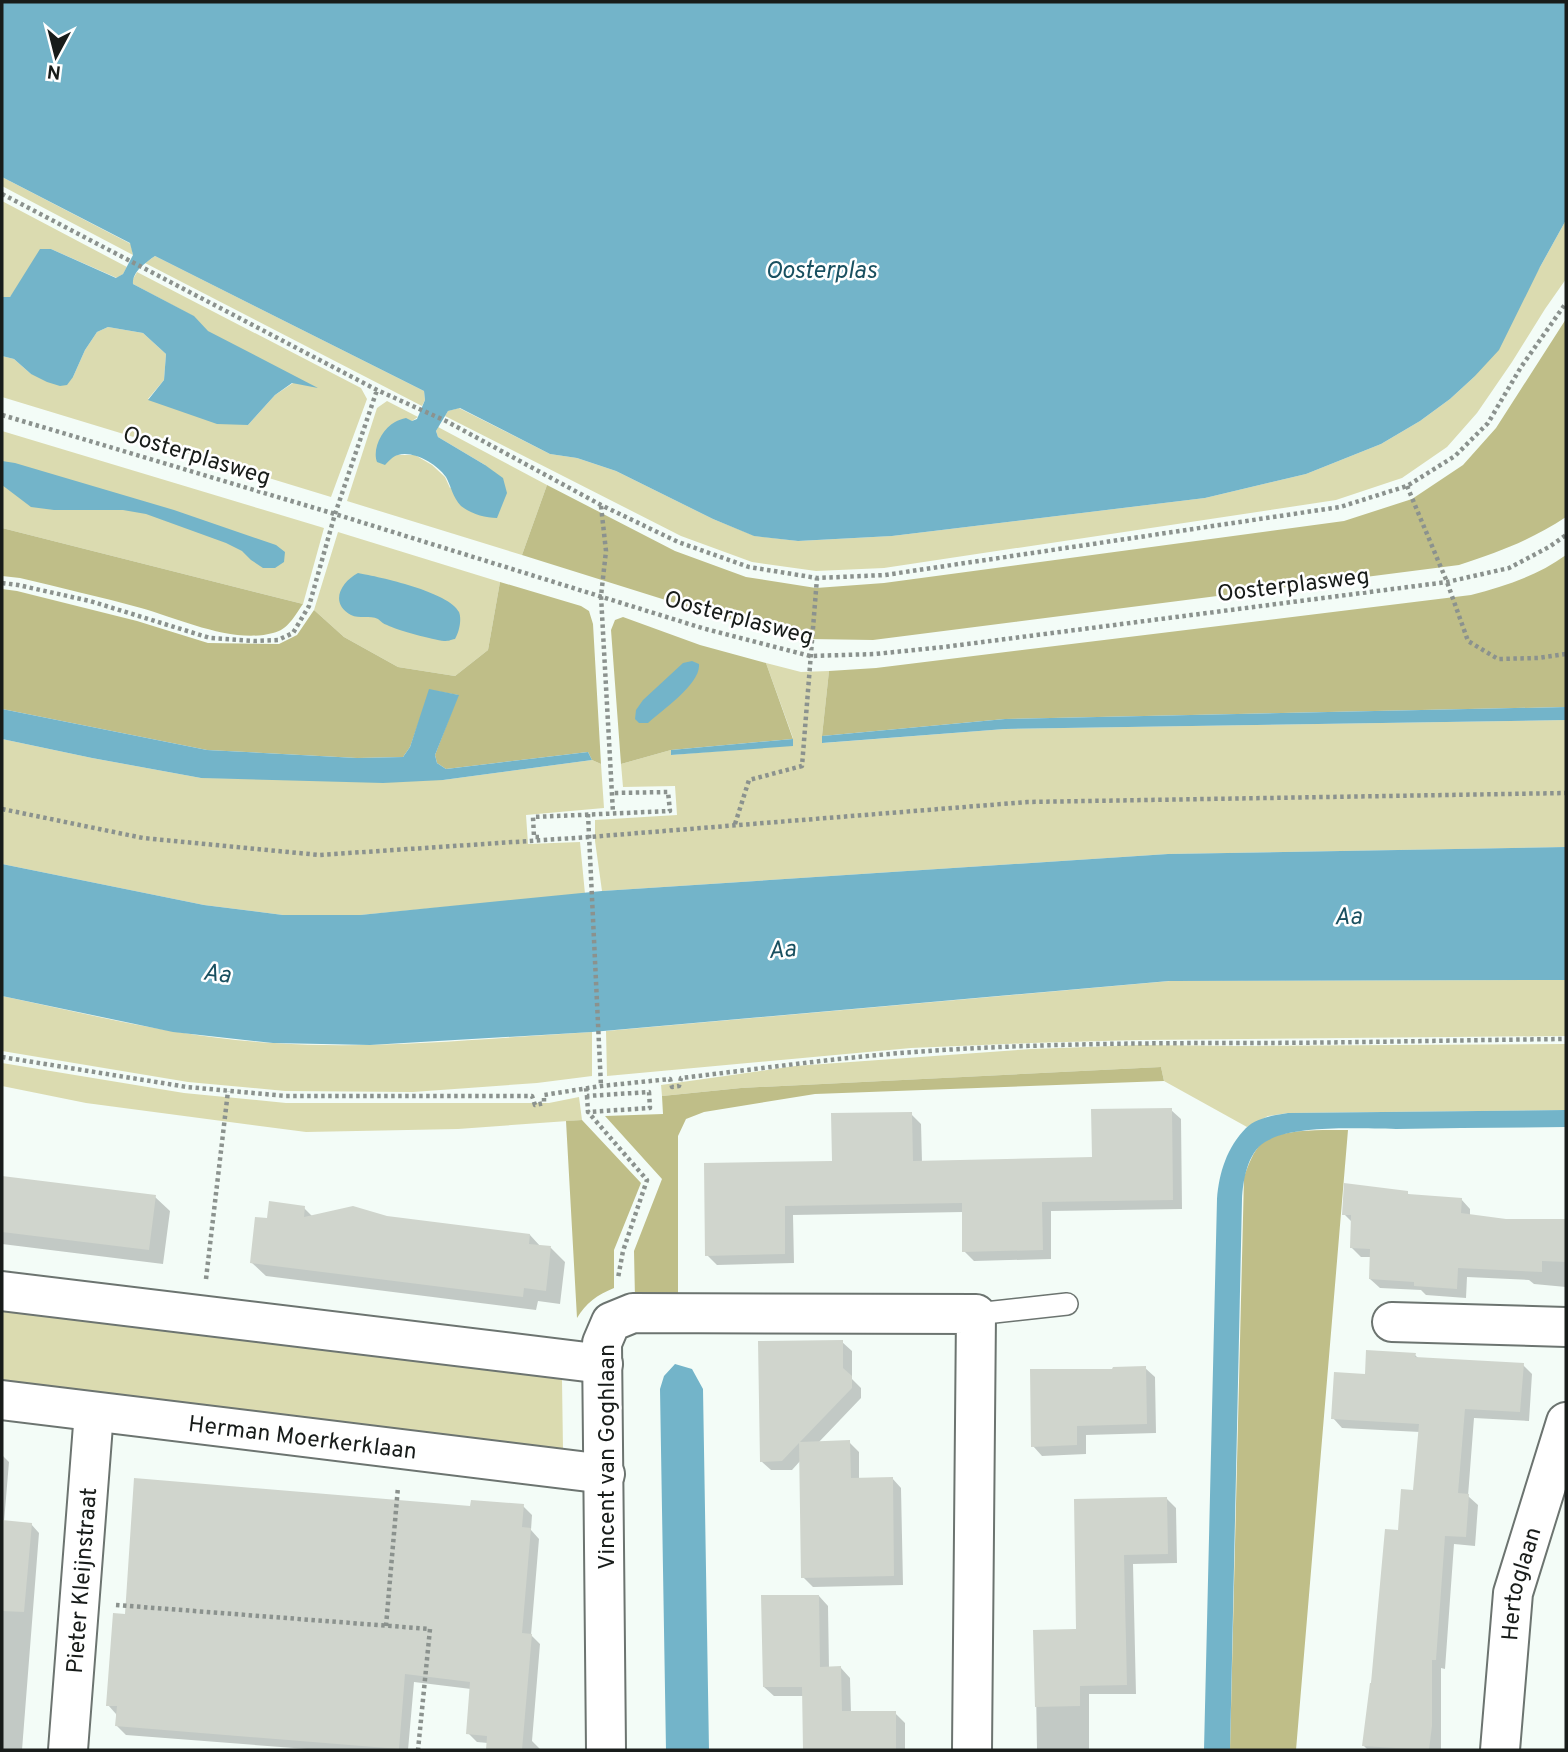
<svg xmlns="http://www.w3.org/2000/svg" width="1568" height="1752" viewBox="0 0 1568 1752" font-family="Overpass,sans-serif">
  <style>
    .green { fill: #dbdbb0 }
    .forest { fill: #bfbe88 }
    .water { fill: #73b4c9 }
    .shadow { fill: #0003 }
    .building { fill: #d0d5cd }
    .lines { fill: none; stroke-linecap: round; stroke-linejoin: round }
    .service-casing { stroke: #6c7470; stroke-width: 24 }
    .minor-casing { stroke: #6c7470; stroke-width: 42 }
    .path { stroke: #8b928e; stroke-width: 4.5; stroke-dasharray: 3.5 3.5; stroke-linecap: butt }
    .service { stroke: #fff; stroke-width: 21 }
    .minor { stroke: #fff; stroke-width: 38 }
    .labels { text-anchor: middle; stroke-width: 5; stroke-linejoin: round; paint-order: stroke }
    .street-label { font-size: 23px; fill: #181c1a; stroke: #fff }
    .water-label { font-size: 24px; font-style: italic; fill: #195060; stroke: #fff }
  </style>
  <rect width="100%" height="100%" fill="#f3fcf7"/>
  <path class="green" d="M2,177L131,244L133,255L2,186Z
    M2,201L127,267L123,274L117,278L51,249L10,297H2Z
    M1566,220V279L1545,309L1512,362L1477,413L1447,447L1402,478L1336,500L884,568L816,571L752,562L681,536L445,416L448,411L459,408L550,454L577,458L616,471L713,519L755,536L798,541L892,536L1205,498L1306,474L1381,444L1420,421L1450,399L1474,377L1540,267Z
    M155,256L424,391L425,400L422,406L145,263Z
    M137,272L361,388L367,399L331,497L2,397V356L14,359L31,374L73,377L85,350L97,332L108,327L143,333L166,354L164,380L148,399L248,425L275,395L293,383L207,331L193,316L133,284V279Z
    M387,401L418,417L412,421L397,455H415L432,465L445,477L450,488L485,465L438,437L436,431L438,427L547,485L522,555L347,501L377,408Z
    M2,431L324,528L303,604L2,528Z
    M338,532L500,582L488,650L455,676L398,667L344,637L314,610Z
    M766,663L801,672L829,671L822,736L823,743L1005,729L1566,720V847L1168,854L602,891L595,841V820L677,815L675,786L623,787L621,764L671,750V755L793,745V738Z
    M2,739L92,758L201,778L443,780L592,760L601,764L604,808L526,815L528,844L580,842L585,894L360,915H283L204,905L2,864Z
    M1566,980V1036L1139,1040L1031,1043L911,1048L607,1076L606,1031L1170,981Z
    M2,996C92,1015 182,1038 274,1043C379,1050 486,1038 592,1032V1076L537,1083L413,1092L285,1091L188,1082L2,1051Z
    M1566,1044V1110L1288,1113L1268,1116L1247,1127L1164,1081L1161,1067L741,1088L662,1096L661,1085L795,1066L1031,1049L1140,1045L1243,1046Z
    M2,1063L184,1093L286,1103H549L579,1097L582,1120L458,1129L306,1132L86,1103L2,1086Z
    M2,1307L545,1374L562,1380L563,1450L2,1387Z"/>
  <path class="forest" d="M1566,319V517C1531,540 1499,552 1459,565L873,640L810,639L707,613L522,555L547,485L675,551L746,577L816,588L884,583L1344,521L1412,499L1463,465L1496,428Z
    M2,528L303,604C295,615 288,630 273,633C233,644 180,619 141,608C101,597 61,588 20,578L2,576Z
    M1566,555V707L1005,719L822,736L829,671L876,668L1471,595C1505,586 1537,576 1566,555Z
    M500,582L581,606L589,611L593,624L601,764L592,760L588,752L446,769L437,763L435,755L458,695L430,690L410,747L403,757L357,758L207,750L2,709V589L17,591L137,621L208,643L279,644L297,635L314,610L344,637L398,667L455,676L488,650Z
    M623,617L700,645L766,663L793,739L671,750L621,764L611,630L615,620Z
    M1161,1067L1164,1081L815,1094L704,1112L686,1119L678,1136V1295L635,1298L634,1251L662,1179L605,1116L663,1114L662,1096L741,1088Z
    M582,1120L641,1183L614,1250V1288C597,1295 586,1303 577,1318L566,1121Z
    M1348,1130L1296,1750H1230L1244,1177C1248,1166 1253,1151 1262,1143C1280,1128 1324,1130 1348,1130Z"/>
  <path class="water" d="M2,2H1566V220L1540,267L1499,350L1474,377L1450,399L1420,421L1381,444L1306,474L1205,498L892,536L798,541L754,536L713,519L616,471L577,458L550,454L460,408L448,411L436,431L438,437L485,465L503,478L507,493L497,518C485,518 471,514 461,506C453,498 451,486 446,477C437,464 413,450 398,455C393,456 388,462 385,465L377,462C372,449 382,429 395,422C398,420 402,419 406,418L412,421L417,419L425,400L424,391L155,256C145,263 132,272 133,284L194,316L208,331L318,388L292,383L275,395L248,425L217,424L148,400L164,380L166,354L143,333L108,327L97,332L85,350L73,377L67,385L60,386L47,382L31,374L14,359L2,356V297H10L40,249H51L116,278L123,274L133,255L130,243L2,177Z
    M2,461L15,463L174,510L276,545L285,552L284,562L275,568H263L251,560L242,551L226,543L146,514L123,510H54L31,507L2,485Z
    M358,573C380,577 449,592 459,612C462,620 459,632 455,639C450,640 449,641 444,641C434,640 396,630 387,625C383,624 381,621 378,619C370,615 359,619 351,615C329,603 341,582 358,573Z
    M692,661L699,664C701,684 662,710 648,723H639L635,719L636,710L643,700L683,663Z
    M429,689L459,695L435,755L437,763L446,769L588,752L592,760L443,780L383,783L201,778L92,758L2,739V709L207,750L357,758L403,757L410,747Z
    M1566,707V720L1005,729L822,743V736L1005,719Z
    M793,739V746L671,755V750Z
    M1566,847V980L1169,981L592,1032L370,1045L273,1043L173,1032L2,996V864L204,905L283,915H360L602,891L1168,854Z
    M1566,1110V1127C1509,1128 1453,1128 1396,1129C1361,1129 1294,1124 1265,1142C1247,1153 1243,1181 1242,1199L1230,1750H1204L1217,1199C1219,1173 1227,1147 1246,1128C1257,1118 1274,1115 1288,1113Z
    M675,1364L692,1369L703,1389L709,1750H666L660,1389L664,1376Z"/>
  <path class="shadow" d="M1171,1110L1181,1119L1182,1209L1051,1211V1259L974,1261L964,1251V1212L793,1215L794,1263L717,1265L707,1255L834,1163L911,1114L921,1124L922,1162L1094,1159Z
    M2,1178L155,1197L170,1211L163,1264L2,1244Z
    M1407,1193L1411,1196L1461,1199L1470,1209V1216L1506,1221H1566V1287L1534,1284L1529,1280L1467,1277L1466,1298L1426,1295L1421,1290L1380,1288L1370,1279L1371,1257H1361L1351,1247L1353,1223L1344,1214Z
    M304,1208L313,1217L530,1235L541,1247L551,1248L565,1262L560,1304L538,1301L536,1310L266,1276L251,1262L268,1220Z
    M842,1342L852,1351V1379L861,1388V1398L818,1443L849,1442L859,1452V1479L892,1478L901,1488L903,1585L813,1587L803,1577L801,1460L792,1470H771L761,1461Z
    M1415,1355L1419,1359L1523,1365L1532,1374L1529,1421L1474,1418L1468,1496L1478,1505L1475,1546L1454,1544L1445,1669L1441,1668V1750H1368L1364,1746L1371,1685L1400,1532L1415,1492L1420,1432L1342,1428L1333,1418L1367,1375Z
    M1145,1368L1155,1377L1156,1433L1086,1435V1454L1042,1456L1033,1446L1114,1370Z
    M2,1455L9,1462L4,1522L31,1524L39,1533L22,1750H2Z
    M1167,1499L1176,1508L1177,1563L1133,1564L1136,1694H1089V1750H1037L1035,1631L1078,1630L1076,1501Z
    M523,1506L532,1515L531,1530L539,1539L531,1635L540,1644L532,1741L541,1750H487L488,1743L477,1742L468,1733L471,1689L414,1682L408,1750H320L126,1735L117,1726L116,1714L108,1705L126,1615L472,1508Z
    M819,1596L828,1606L829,1669L841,1668L850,1678L851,1713H895L905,1723V1750H805L804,1696H774L764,1687Z"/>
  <path class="building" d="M1172,1108L1173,1200L1042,1202L1043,1250L962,1252V1203L785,1206V1254L705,1256L704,1163L832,1161L831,1113L912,1112L913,1161L1092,1157L1091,1109Z
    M2,1176L156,1195L149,1250L2,1232Z
    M1344,1183L1408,1191V1194L1462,1198L1461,1213L1506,1219H1566V1262L1542,1261V1272L1458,1268L1457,1289L1414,1286V1282L1369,1279L1370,1249L1350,1248L1351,1215H1342Z
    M269,1201L305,1206L304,1217L353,1206L387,1216L530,1234L529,1244L551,1246L546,1291L524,1288L523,1297L250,1263L255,1217L267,1218Z
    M843,1340V1368L852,1376V1388L800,1442L850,1440L851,1478L893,1477L894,1576L801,1578L799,1443L782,1461L760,1462L758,1341Z
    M1366,1350L1416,1353L1415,1357L1524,1363L1520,1412L1465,1409L1458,1493L1469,1494L1466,1537L1445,1536L1436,1660H1432V1726L1429,1750L1362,1746L1370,1683H1371L1385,1529L1398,1530L1401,1489L1413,1490L1419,1424L1331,1419L1334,1372L1365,1374Z
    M1146,1366L1147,1424L1077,1426V1445L1031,1447L1030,1369H1112L1113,1367Z
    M134,1478L470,1506L471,1500L524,1504L522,1527L531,1528L522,1633L532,1634L522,1750H486L487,1736L466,1734L470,1682L405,1674L399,1749L115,1726L117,1706H106L113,1613L125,1614Z
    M1167,1497L1168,1554L1124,1555L1127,1685L1080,1686V1706L1035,1707L1033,1630L1076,1629L1074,1499Z
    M2,1520L32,1523L24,1612L2,1611Z
    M761,1595H819L820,1667L841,1666L842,1711H896V1750H803L802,1687H763Z"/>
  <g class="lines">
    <g class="service-casing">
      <path id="service" d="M976,1314L1067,1304"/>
    </g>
    <g class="minor-casing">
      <g id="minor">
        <path d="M2,1291L603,1364"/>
        <path d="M1392,1322L1566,1327"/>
        <path id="s1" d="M2,1400L605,1474"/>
        <path id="s2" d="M68,1750L94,1412"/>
        <path d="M606,1750L602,1343L611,1322L633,1313L976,1314L972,1750"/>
        <path id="s3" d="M1500,1750L1513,1593L1566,1422"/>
      </g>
    </g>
    <path class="path" d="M2,194L377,390L446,421L601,505L678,542L749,567L817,578L885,575L1340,507L1407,486L1455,456L1488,423L1521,367L1566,303
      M2,415L335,514L702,628L810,656L875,654L944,647L1447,582L1509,568L1549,547L1566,535
      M1407,486L1447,582L1468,641L1498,659L1538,658L1566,654
      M601,506L606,551L601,596L613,813
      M2,583L18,585L90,601L210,638L254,641L278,640L293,633L309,606L335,514L377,390
      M2,809L143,838L319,855L589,837L1027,802L1566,793
      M588,814L601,1086
      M735,824L749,780L802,766L817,578
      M539,837H534L533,817L670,811L668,792L612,793
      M2,1057L187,1087L286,1096H532L535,1105L544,1103V1095L601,1086L670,1079L672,1087L679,1086L681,1078C758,1069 835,1058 913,1052C1023,1044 1132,1043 1242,1043C1350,1043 1458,1040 1566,1039
      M586,1088L587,1096L649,1092L650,1108L588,1112
      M587,1096L588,1112L647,1180L623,1251L618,1278
      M206,1279L228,1091
      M116,1605L430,1629L418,1750
      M386,1626L398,1487"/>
    <use href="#service" class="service"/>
    <use href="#minor" class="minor"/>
  </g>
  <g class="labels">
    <g class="street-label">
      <text transform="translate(197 455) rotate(17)" y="8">Oosterplasweg</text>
      <text transform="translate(1293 584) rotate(-7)" y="8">Oosterplasweg</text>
      <text transform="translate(739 617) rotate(15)" y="8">Oosterplasweg</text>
      <text dy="8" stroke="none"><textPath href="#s1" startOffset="303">Herman Moerkerklaan</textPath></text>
      <text transform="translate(606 1457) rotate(-90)" y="8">Vincent van Goghlaan</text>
      <text dy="8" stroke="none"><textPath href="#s2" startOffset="170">Pieter Kleijnstraat</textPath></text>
      <text dy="8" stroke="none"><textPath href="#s3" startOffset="168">Hertoglaan</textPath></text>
    </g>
    <g class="water-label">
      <text x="821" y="278">Oosterplas</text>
      <text transform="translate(1348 916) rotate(-1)" y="8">Aa</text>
      <text transform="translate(782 949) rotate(-4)" y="8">Aa</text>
      <text transform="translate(217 973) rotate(7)" y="8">Aa</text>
    </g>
  </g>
  <rect width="1568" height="1752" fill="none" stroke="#181c1a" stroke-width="7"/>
  <g transform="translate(56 56) rotate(187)" stroke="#ffffff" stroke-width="5" paint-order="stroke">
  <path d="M0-5L12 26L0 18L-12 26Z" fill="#181c1a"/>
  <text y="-10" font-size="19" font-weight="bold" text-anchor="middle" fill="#181c1a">N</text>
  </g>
</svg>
